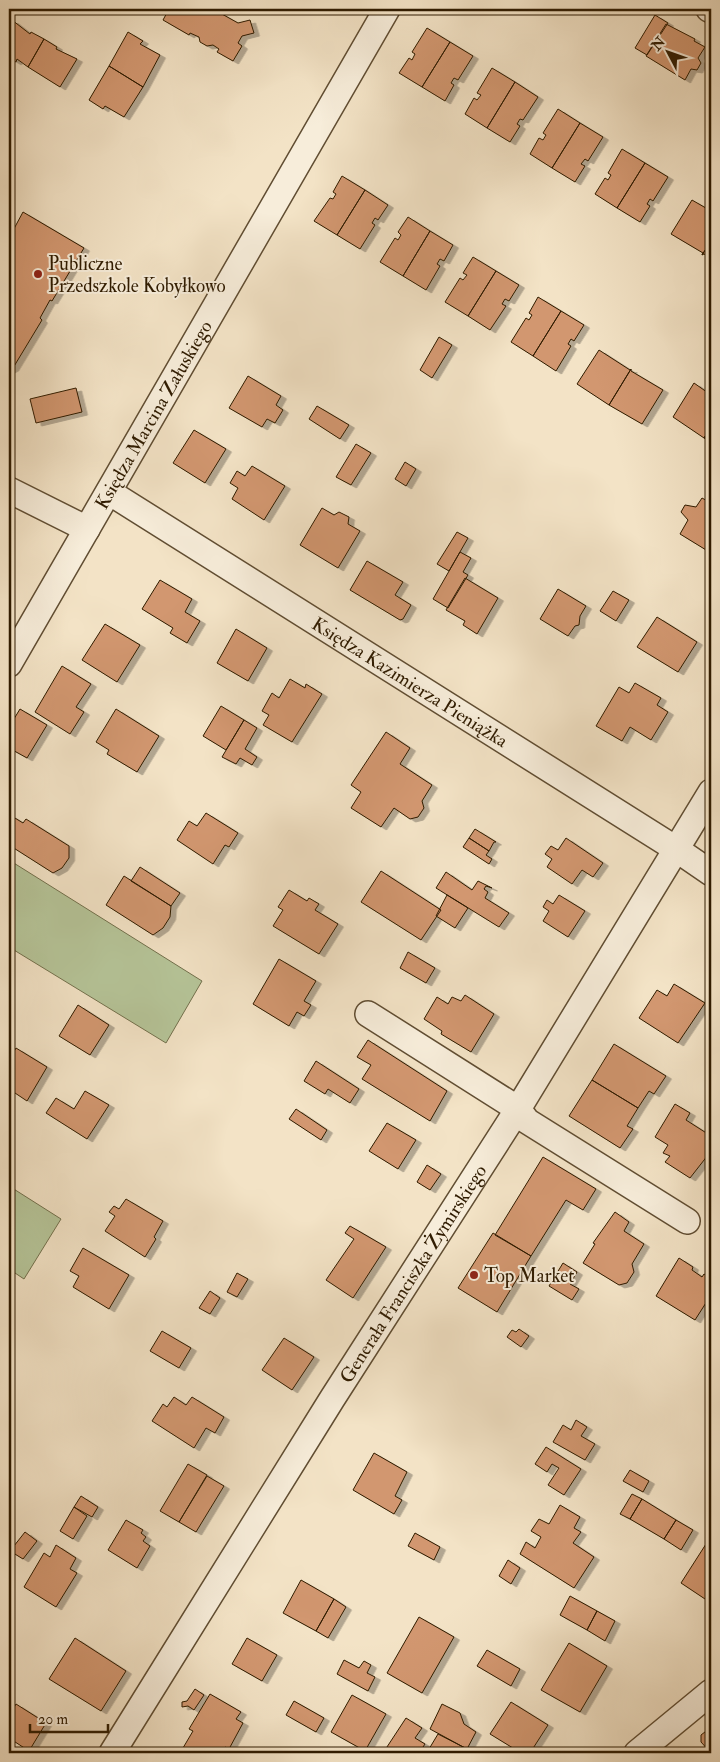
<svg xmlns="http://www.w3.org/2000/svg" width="720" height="1762" viewBox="0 0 720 1762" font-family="'IM FELL Double Pica',serif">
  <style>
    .green { fill: #b6c599; stroke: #72704c }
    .building { fill: #d29770; stroke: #2f1b00; filter: url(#shadow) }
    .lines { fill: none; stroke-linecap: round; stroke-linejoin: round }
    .minor-casing { stroke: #604d32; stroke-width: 28 }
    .minor { stroke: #f7edda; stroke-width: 25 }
    .poi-dot { fill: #8f2418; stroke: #f7edda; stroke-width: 2 }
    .labels { text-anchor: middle; stroke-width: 4; stroke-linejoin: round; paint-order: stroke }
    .poi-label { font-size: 19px; fill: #2f1b00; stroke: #f7edda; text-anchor: start }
    .street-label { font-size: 19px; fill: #2f1b00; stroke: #f7edda }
  </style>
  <defs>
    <filter id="shadow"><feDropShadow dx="5.5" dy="3" stdDeviation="0" flood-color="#0004"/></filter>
  </defs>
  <rect width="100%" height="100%" fill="#f3e3c6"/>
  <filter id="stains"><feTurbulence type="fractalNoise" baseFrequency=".004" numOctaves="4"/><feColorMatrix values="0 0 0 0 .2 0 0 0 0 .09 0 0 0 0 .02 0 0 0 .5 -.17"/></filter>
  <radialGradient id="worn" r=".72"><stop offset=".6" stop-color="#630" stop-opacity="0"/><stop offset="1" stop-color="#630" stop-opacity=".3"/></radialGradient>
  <path class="green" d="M9,860L202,981L166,1043L9,947Z
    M9,1186L61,1219L24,1279L9,1269Z"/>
  <path class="building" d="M169,9H213L238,23L250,20L254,33L242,36L238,43L242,46L233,61L217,52L219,49L213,45L207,46L200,42L199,37L190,33L189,35L163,20Z
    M655,15L668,23L647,55L635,48Z
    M12,20L30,34L31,32L44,39L28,67L17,59L16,62L9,58V26Z
    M666,24L695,39L694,41L705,47L698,58L701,63L697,70L691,69L685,80L646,56Z
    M427,28L450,42L422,87L399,73L409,58L412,60L415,54L412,52Z
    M128,32L143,41L140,44L160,55L143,87L109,66Z
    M44,39L57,47L56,49L77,59L60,87L28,67Z
    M450,42L473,56L458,80L454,78L451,83L454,85L445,101L422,87Z
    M109,66L143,87L124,117L105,106L103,109L89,100Z
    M492,68L515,82L487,128L465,114L474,98L477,100L481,95L477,93Z
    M515,82L538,97L523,120L520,119L517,124L520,126L510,142L487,128Z
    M558,109L580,123L552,168L530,154L539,138L543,140L546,135L543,133Z
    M580,123L603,137L588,161L585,159L581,164L585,166L575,182L552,168Z
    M622,149L645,163L617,208L595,194L605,178L608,180L611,175L608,173Z
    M645,163L668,177L653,201L650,199L647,204L650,206L640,222L617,208Z
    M342,176L365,190L337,235L314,221L330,198L333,199L336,194L333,192Z
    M365,190L388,205L378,220L375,218L372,223L375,225L360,249L337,235Z
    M692,200L711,211V241L702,255L703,253L671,234Z
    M23,212L84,248L52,301L50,300L40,318L42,320L13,368L9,370V238Z
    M408,217L430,231L403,276L380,262L395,238L398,240L401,235L398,232Z
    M430,231L453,245L444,261L440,259L437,264L440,266L426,290L403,276Z
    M711,241V258L704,254L702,255Z
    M473,257L496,271L468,316L445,302L460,278L463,280L467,275L463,273Z
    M496,271L519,285L509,301L505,299L502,304L506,306L490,330L468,316Z
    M538,297L561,311L533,356L511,342L526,318L529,320L532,315L529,313Z
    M561,311L584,325L574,341L571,339L568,344L571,346L556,371L533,356Z
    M439,337L452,345L432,378L420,370Z
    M599,350L630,370L631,369L609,405L577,384Z
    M631,369V371L663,390L642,424L609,405Z
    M248,376L281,396L276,405L283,410L275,423L267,419L262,427L229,408Z
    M694,383L711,395V427L704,438L673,417Z
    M76,388L82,412L36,423L30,399Z
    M317,406L349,425L340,439L309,419Z
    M711,427V443L704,438Z
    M194,430L226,449L205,483L173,463Z
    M356,444L371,453L351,485L336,477Z
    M405,462L416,469L406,486L395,479Z
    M252,466L285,486L264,520L232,499L238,488L230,483L237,471L245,476Z
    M702,498L711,503V553L680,534L688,520L681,512L685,505L696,507Z
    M322,508L334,515L339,512L349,517L348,524L360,531L338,568L300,545Z
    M457,532L468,538L449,571L437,564Z
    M460,552L471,558L463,572L468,575L448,608L433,599Z
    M367,561L403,582L395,595L411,605L403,619L400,620L350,590Z
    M465,578L498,598L477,634L463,625L465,621L446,610Z
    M160,580L192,599L185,612L200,621L187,643L170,633L173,628L142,609Z
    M558,589L586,606L580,616L579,625L575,626L568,636L540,619Z
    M613,591L629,600L616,621L600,611Z
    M657,617L697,642L678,672L637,647Z
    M105,624L140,645L117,682L82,660Z
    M236,629L267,648L248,681L217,663Z
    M62,666L91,684L76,707L84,712L70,734L35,712Z
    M290,679L305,688L306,684L322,694L292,742L263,725L269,715L262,711L272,693L279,698Z
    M635,683L661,698L657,705L668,712L651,740L630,727L622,741L596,726L619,687L629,693Z
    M221,706L244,720L226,750L203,736Z
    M20,709L47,725L27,758L9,748V727Z
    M116,709L159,736L137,772L107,754L109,750L96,742Z
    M244,720L257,728L245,749L257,757L252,765L240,758L236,764L222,757Z
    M386,732L410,748L400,764L432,785L422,801L424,808L418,817L410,819L394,808L381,827L351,808L361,792L351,785Z
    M206,813L238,833L229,847L225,845L213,864L177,840L189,821L197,826Z
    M10,815L23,823L26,819L69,846V858L62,868L53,873L9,845Z
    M475,829L496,842H494L489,851L469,838Z
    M469,838L489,851L486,855L492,859L489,864L463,847Z
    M566,838L603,863L593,877L582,870L572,884L547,867L552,859L545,854L551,846L558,850Z
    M140,867L180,893L171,906L131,881Z
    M381,871L441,910L421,940L361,902Z
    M446,872L472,890L478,881L492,888L486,886L484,889L488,892L485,898L509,913L499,927L436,888Z
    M124,876L171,906L170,917L163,928L153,935L106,905Z
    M289,890L307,901L309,898L319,904L315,910L338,924L319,954L273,926L283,910L278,907Z
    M447,895L468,908L455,928L436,916Z
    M559,895L585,911L568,937L543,921L549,911L543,907L547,900L553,904Z
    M408,952L435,968L426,983L400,968Z
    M279,959L316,981L304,1001L311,1005L304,1016L297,1012L289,1026L253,1004Z
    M674,984L705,1003L678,1043L639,1018L657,990L667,996Z
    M465,995L494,1014L471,1052L441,1034L442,1031L424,1019L437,997L448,1004L452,997L461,1001Z
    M78,1005L109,1025L90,1055L59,1036Z
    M368,1040L447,1091L430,1121L362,1079L371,1065L357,1057Z
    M614,1044L666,1076L654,1094L649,1091L638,1108L592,1080Z
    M16,1048L47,1067L27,1101L9,1089V1060Z
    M316,1061L359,1089L350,1103L328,1089L325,1094L304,1081Z
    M592,1080L638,1108L627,1126L633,1129L620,1148L569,1116Z
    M85,1091L109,1105L87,1139L46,1113L56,1098L74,1109Z
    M675,1104L690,1113L686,1120L711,1136V1146L706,1154L708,1155L690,1178L665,1162L670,1156L663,1153L668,1145L655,1137Z
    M296,1109L327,1130L321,1140L289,1119Z
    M387,1123L416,1140L398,1169L369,1151Z
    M543,1157L596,1189L583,1210L566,1200L531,1256L495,1235Z
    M427,1165L441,1174L430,1190L417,1182Z
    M126,1199L163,1221L154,1237L156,1239L145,1257L105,1231L115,1216L109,1212L114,1206L119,1209Z
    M615,1212L629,1222L624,1231L644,1244L632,1264L634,1272L627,1283L619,1285L583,1263L595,1244L593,1243Z
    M350,1226L386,1247L353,1298L326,1280L354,1239L345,1233Z
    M493,1233L531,1256L497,1312L458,1288Z
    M83,1248L129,1275L109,1309L73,1287L79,1276L70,1271Z
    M679,1258L693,1267L692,1270L702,1277L704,1274L711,1278V1295L695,1320L656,1296Z
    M563,1263L577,1272L570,1284L579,1289L572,1300L549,1286Z
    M237,1273L248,1279L237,1297L227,1292Z
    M210,1291L220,1298L210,1314L199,1308Z
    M519,1329L529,1336L521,1347L507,1337L512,1330L516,1332Z
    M162,1331L191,1348L179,1368L150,1351Z
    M284,1338L314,1357L292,1390L262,1370Z
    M174,1397L186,1405L192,1397L224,1417L215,1433L206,1428L194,1448L152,1421L163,1404L167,1407Z
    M576,1420L587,1427L581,1436L595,1444L585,1460L553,1442L563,1425L571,1430Z
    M546,1447L581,1469L564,1495L548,1485L559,1468L552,1464L547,1472L535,1464Z
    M374,1453L407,1472L395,1496L402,1500L394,1514L353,1490Z
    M188,1464L207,1475L179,1522L160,1511Z
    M630,1470L649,1481L643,1492L623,1481Z
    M207,1476L224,1486L196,1532L179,1522Z
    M632,1494L642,1499L630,1519L620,1514Z
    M81,1496L98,1507L92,1517L74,1507Z
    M642,1499L676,1520L664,1539L630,1519Z
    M560,1505L580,1517L574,1528L581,1532L573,1543L594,1557L574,1588L520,1554L526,1542L535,1548L541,1537L531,1531L539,1519L549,1524Z
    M74,1507L87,1516L73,1539L60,1531Z
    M126,1520L143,1530L141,1533L146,1537L143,1541L150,1546L137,1568L108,1550Z
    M676,1520L693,1530L681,1550L664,1539Z
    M25,1532L37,1541L23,1559L10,1551Z
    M415,1533L440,1547L434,1560L408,1546Z
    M706,1544L711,1548V1603L681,1583Z
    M56,1545L76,1558L70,1569L77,1573L56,1607L24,1587L44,1553L50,1557Z
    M508,1560L520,1568L511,1584L499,1576Z
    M301,1580L334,1599L316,1631L283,1613Z
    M570,1596L597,1611L587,1630L560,1615Z
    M334,1599L346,1607L328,1638L316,1631Z
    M597,1611L615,1621L605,1641L587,1630Z
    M419,1617L454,1637L422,1693L387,1673Z
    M75,1638L126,1671L101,1711L49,1679Z
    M247,1638L277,1655L262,1681L232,1664Z
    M569,1643L607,1666L580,1712L541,1690Z
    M487,1650L520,1669L511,1686L477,1666Z
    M344,1660L359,1668L364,1661L371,1665L367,1673L375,1677L368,1691L337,1674Z
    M195,1689L204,1695L194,1710L188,1706L182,1707V1702L187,1701Z
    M210,1694L241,1712L236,1719L243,1723L229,1749L225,1747L221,1753H180L193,1731L189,1729Z
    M352,1695L386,1714L365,1751L331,1732Z
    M294,1701L324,1718L316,1732L286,1715Z
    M511,1702L548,1725L530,1753H521L490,1734Z
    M16,1704L46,1723L29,1751L9,1738V1716Z
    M442,1704L460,1713L464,1724L476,1732L467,1749L430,1729Z
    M406,1718L422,1728L415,1738L425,1744L419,1753H383Z
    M710,1728L711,1730V1753L701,1742V1735Z
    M438,1734L467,1749L474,1753H437L429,1749Z"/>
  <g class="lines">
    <g class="minor-casing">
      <g id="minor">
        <path d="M709,9L711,10"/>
        <path d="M9,490L87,529"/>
        <path id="s1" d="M109,492L676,849L711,873"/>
        <path id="s2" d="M9,664L387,9"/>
        <path d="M368,1014L518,1109L527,1121L687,1221"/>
        <path id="s3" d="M112,1753L332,1399L518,1109L711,792"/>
        <path d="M637,1753L711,1692"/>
      </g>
    </g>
    <use href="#minor" class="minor"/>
  </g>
  <g class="poi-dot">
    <circle cx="38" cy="274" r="5"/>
    <circle cx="474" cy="1275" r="5"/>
  </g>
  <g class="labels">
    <g class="poi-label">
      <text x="48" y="270">Publiczne<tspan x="48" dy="22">Przedszkole Kobyłkowo</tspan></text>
      <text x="484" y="1282">Top Market</text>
    </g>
    <g class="street-label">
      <text dy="7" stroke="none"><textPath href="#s2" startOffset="288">Księdza Marcina Załuskiego</textPath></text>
      <text dy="7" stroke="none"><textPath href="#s1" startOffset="356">Księdza Kazimierza Pieniążka</textPath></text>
      <text dy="7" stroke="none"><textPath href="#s3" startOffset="566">Generała Franciszka Żymirskiego</textPath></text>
    </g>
  </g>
  <rect width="720" height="1762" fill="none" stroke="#f3e3c6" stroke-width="30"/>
  <rect x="10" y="10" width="700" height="1742" fill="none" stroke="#2f1b00" stroke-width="2.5"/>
  <rect x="15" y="15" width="690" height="1732" fill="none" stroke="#2f1b00"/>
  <g transform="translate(668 52) rotate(311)" stroke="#f7edda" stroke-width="4" paint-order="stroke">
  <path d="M0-4L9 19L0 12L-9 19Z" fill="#2f1b00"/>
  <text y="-8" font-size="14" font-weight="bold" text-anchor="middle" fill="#2f1b00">N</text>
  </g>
  <path d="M30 1724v8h78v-8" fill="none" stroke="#2f1b00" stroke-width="2.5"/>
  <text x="38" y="1724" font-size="15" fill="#2f1b00" stroke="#f7edda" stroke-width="4" paint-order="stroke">20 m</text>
  <rect width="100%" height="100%" filter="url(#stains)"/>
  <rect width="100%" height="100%" fill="url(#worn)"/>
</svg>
